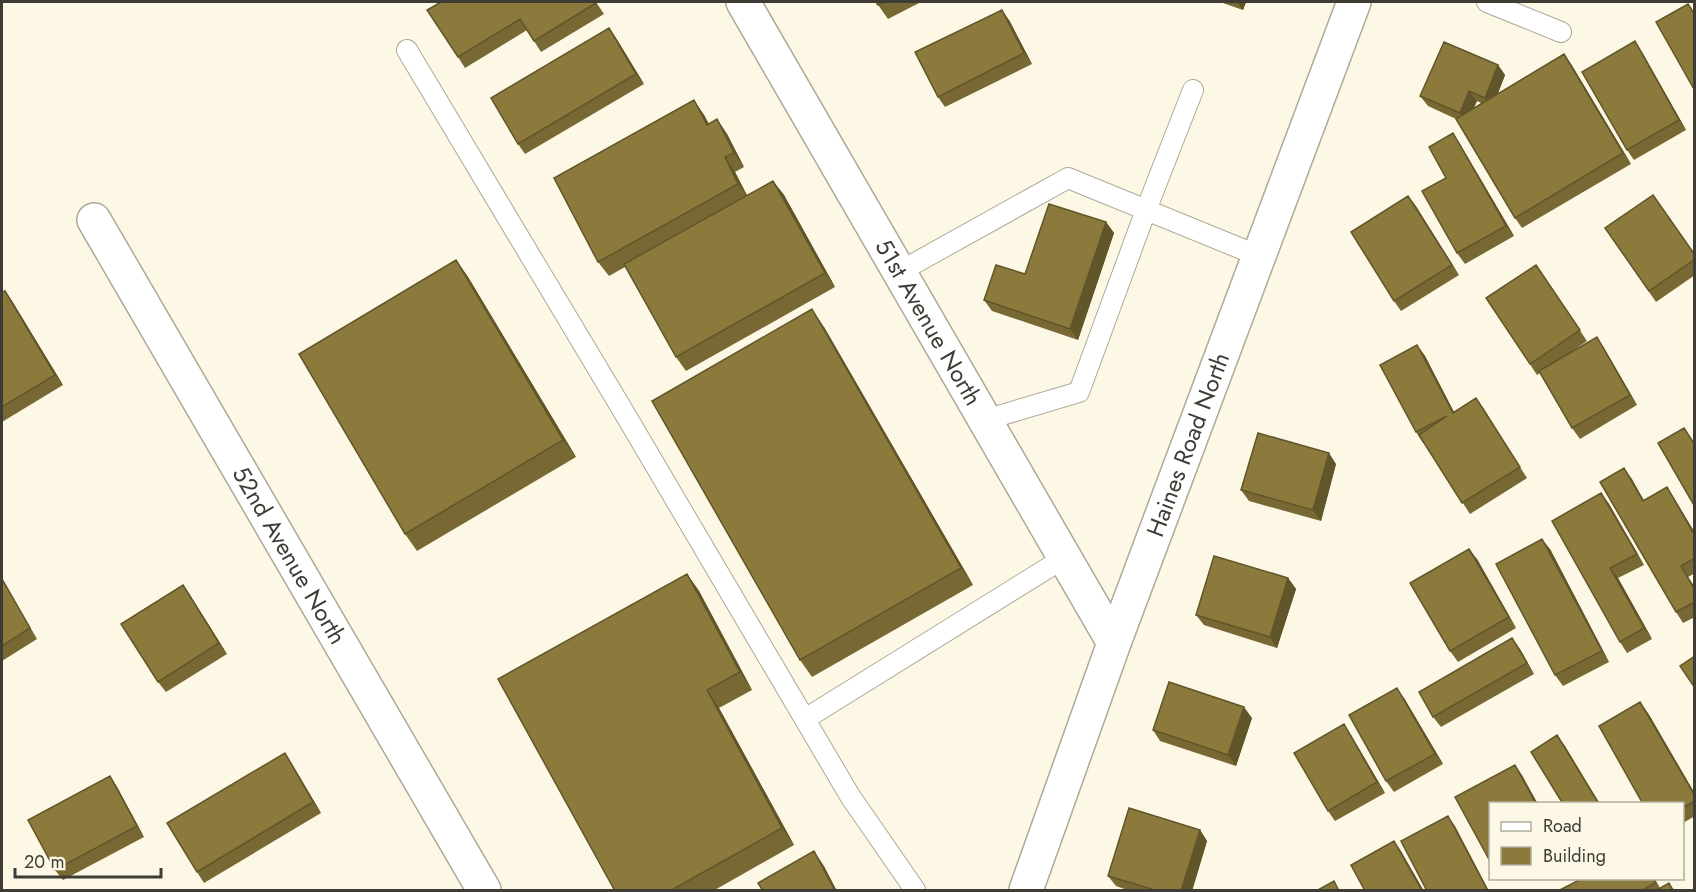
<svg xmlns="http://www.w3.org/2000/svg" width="1696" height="892" viewBox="0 0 1696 892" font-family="Jost,sans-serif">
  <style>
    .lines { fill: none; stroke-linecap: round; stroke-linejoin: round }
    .service-casing { stroke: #ada998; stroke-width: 22 }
    .minor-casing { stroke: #ada998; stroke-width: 36 }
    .tertiary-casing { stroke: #ada998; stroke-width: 36 }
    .service { stroke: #fff; stroke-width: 20 }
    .minor { stroke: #fff; stroke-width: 33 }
    .tertiary { stroke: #fff; stroke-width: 33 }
    .wall { fill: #786934; fill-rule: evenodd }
    .shaded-wall { fill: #61552a }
    .building { fill: #8b7a3c; stroke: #61552a; stroke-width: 1.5 }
    .labels { text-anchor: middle; stroke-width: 6; stroke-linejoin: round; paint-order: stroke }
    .street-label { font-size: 24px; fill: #3e3c35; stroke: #fdf8e6 }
  </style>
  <rect width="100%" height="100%" fill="#fdf8e6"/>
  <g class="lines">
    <g class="service-casing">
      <path id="service" d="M1487,2L1561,32
        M407,50L625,414L850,796L915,890
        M899,272L1068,178L1259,256
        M985,420L1079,392L1146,210L1193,90
        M805,719L1064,558"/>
    </g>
    <g class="minor-casing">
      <g id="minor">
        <path id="s1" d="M743,2L1114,643"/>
        <path id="s2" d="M94,220L484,890"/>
      </g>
    </g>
    <g class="tertiary-casing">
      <g id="tertiary">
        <path id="s3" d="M1026,890L1114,643L1354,2"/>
      </g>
    </g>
    <use href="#service" class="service"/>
    <use href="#minor" class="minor"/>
    <use href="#tertiary" class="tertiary"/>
  </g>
  <path class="wall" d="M441,2H596L604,14L541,52L527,30L465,68L458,57Z
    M876,2H921L888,19Z
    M1220,2H1246L1243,10Z
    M1009,20L1032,64L945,107L938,97Z
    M609,28L616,38L644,84L525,154L518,144Z
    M1642,52L1686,130L1634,160L1627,150Z
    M1571,64L1631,164L1522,228L1515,218L1456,119L1428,106L1420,96L1498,65L1505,75L1498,93ZM1477,101L1481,103L1474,108Z
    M694,100L704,115L709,124L717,119L727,134L744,167L735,172L747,195L773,181L784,195L835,287L686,371L676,357L625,267L609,276L598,262Z
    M1453,133L1460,144L1514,236L1465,264L1457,253L1446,178Z
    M1408,196L1459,275L1401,311L1394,301Z
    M1106,222L1114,233L1078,340L992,311L984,300Z
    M1605,228L1695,255V275L1656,302Z
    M456,260L468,277L576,457L417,551L405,534Z
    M1536,265L1587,341L1567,355L1597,337L1604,348L1637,405L1580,439L1572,428L1540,373L1537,375L1486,298Z
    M5,291L12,301L63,385L2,422V292Z
    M824,327L973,585L812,677L800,660Z
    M1417,345L1425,356L1454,412L1476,398L1527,478L1470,514L1424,443H1423L1416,432Z
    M1336,464L1321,521L1249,501L1241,490Z
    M1624,468L1644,500L1667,487L1674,498L1695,533V573L1688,577L1695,588V617L1683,623L1676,612Z
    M1601,493L1609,504L1644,565L1618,578L1652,639L1627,653L1620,642Z
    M1550,549L1609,662L1563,686L1555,675Z
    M1477,559L1516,628L1458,662L1450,651Z
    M687,574L699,591L752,690L719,708L794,845L713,891H615Z
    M2,578L37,639L2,661Z
    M1288,578L1296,589L1277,648L1204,625L1196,615Z
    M183,585L227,654L166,692L158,682Z
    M1520,649L1534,674L1441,727L1433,717Z
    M1404,698L1443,764L1394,792L1386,781Z
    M1648,713L1695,794V816L1683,823V804Z
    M1252,718L1236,766L1160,741L1153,730Z
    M1351,735L1385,793L1335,821L1328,811Z
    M285,753L292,764L321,813L204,883L197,872Z
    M110,776L117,787L144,837L63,880L55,870Z
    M1200,830L1207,841L1192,891H1130L1116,886L1108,876Z
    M1655,879L1660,888L1669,883L1675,891H1558Z"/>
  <path class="shaded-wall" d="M1237,2H1246L1243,10Z
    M1002,10L1009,20L1032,64L1024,53Z
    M609,28L616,38L644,84L636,74Z
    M1635,41L1642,52L1686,130L1679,120Z
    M1564,54L1571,64L1631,164L1623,153Z
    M1498,65L1505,75L1492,109L1485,98Z
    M1469,91L1477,101L1467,123L1460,113Z
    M694,100L704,115L717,139L707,125Z
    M717,119L727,134L744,167L734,153Z
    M1453,133L1460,144L1514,236L1506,226Z
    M725,157L735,172L748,198L738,184Z
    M773,181L784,195L835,287L825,273Z
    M1408,196L1416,206L1459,275L1452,265Z
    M1106,222L1114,233L1078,340L1070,329Z
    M456,260L468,277L576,457L563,440Z
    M5,291L12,301L63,385L55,375Z
    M812,309L824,327L973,585L961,568Z
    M1597,337L1604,348L1637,405L1630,395Z
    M1417,345L1425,356L1460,424L1453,413Z
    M1476,398L1484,409L1527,478L1520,467Z
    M1329,453L1336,464L1321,521L1313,510Z
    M1624,468L1632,479L1650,512L1643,501Z
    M1667,487L1674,498L1695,533V536Z
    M1601,493L1609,504L1644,565L1637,554Z
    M1542,539L1550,549L1609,662L1602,651Z
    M1469,549L1477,559L1516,628L1509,617Z
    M1681,566L1695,588V590Z
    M1610,568L1618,578L1652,639L1644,628Z
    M687,574L699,591L752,690L740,672Z
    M1288,578L1296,589L1277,648L1270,637Z
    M183,585L190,595L227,654L219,643Z
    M1512,638L1520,649L1534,674L1527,663Z
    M1397,688L1404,698L1443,764L1435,754Z
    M707,690L719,708L794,845L782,828Z
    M1640,702L1648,713L1695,794V796Z
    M1244,707L1252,718L1236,766L1228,755Z
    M1344,724L1351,735L1385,793L1377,782Z
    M1557,735L1565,746L1600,804H1599Z
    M285,753L292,764L321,813L313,802Z
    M1515,765L1522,775L1538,804H1536Z
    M110,776L117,787L144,837L137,826Z
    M1448,816L1455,826L1489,891H1488Z
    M1200,830L1207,841L1192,891H1181Z
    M1394,841L1401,851L1424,891H1422Z
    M814,851L824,866L837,891H835Z"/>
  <path class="building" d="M441,2H595L596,3L534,41L520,19L458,57L427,10Z
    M876,2H884L878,5Z
    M1688,4L1695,15V91L1656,22Z
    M1002,10L1024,53L938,97L915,52Z
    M609,28L636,74L518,144L491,98Z
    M1635,41L1679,120L1627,150L1582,72Z
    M1444,42L1498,65L1485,98L1469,91L1460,113L1420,96Z
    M1564,54L1623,153L1515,218L1456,119Z
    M694,100L707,125L717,119L734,153L725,157L738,184L598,262L554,178Z
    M1453,133L1506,226L1457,253L1422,191L1446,178L1429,147Z
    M773,181L825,273L676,357L624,264Z
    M1653,195L1695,255V259L1649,291L1605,228Z
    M1408,196L1452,265L1394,301L1351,232Z
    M1049,204L1106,222L1070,329L984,300L996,265L1025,274Z
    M456,260L563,440L405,534L299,354Z
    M1536,265L1580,330L1530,364L1486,298Z
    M5,291L55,375L2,407V292Z
    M812,309L961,568L800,660L652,401Z
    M1597,337L1630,395L1572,428L1539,371Z
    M1417,345L1453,413L1476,398L1520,467L1462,503L1419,435L1447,416L1416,432L1380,365Z
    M1684,428L1695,445V507L1658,443Z
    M1258,433L1329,453L1313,510L1241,490Z
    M1624,468L1643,501L1667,487L1695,536V558L1681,566L1695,590V602L1676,612L1600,482Z
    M1601,493L1637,554L1610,568L1644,628L1620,642L1552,521Z
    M1542,539L1602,651L1555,675L1496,564Z
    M1469,549L1509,617L1450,651L1410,583Z
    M1214,556L1288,578L1270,637L1196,615Z
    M687,574L740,672L707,690L782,828L670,891H615L498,679Z
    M2,579L30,628L2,646Z
    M183,585L219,643L158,682L121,624Z
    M1512,638L1527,663L1433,717L1419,692Z
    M1695,656V688L1680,666Z
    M1169,682L1244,707L1228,755L1153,730Z
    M1397,688L1435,754L1386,781L1349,715Z
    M1640,702L1695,796V801L1683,808V804H1643L1599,726Z
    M1344,724L1377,782L1328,811L1294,753Z
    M1557,735L1599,804H1563L1531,752Z
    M285,753L313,802L197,872L167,823Z
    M1515,765L1536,804H1491V863L1455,797Z
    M110,776L137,826L55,870L28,820Z
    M1129,808L1200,830L1181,891H1158L1108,876Z
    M1448,816L1488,891H1427L1401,841Z
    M1394,841L1422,891H1365L1351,865Z
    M814,851L835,891H763L758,883Z
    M1581,879H1653L1655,883L1641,891H1558Z
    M1334,881L1339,891H1316Z
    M1669,883L1673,891H1655Z"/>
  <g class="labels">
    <g class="street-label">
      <text dy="8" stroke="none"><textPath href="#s1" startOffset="370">51st Avenue North</textPath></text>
      <text dy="8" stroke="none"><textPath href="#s3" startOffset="474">Haines Road North</textPath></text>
      <text dy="8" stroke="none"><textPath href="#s2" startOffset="388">52nd Avenue North</textPath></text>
    </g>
  </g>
  <rect width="1696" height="892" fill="none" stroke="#3e3c35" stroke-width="6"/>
  <rect x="1489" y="802" width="195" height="78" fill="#fdf8e6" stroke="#b1ad9f" stroke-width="1.5"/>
  <rect x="1501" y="822" width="30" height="9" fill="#ffffff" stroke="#b1ad9f" stroke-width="1.5"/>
  <text x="1543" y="832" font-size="18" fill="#3e3c35">Road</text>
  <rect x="1501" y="847" width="30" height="18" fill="#8b7a3c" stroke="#b1ad9f" stroke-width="1.5"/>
  <text x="1543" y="862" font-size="18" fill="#3e3c35">Building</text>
  <path d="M15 868v9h146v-9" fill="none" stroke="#3e3c35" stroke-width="3"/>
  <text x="24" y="868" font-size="18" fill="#3e3c35" stroke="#fdf8e6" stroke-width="4.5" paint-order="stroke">20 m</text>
</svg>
